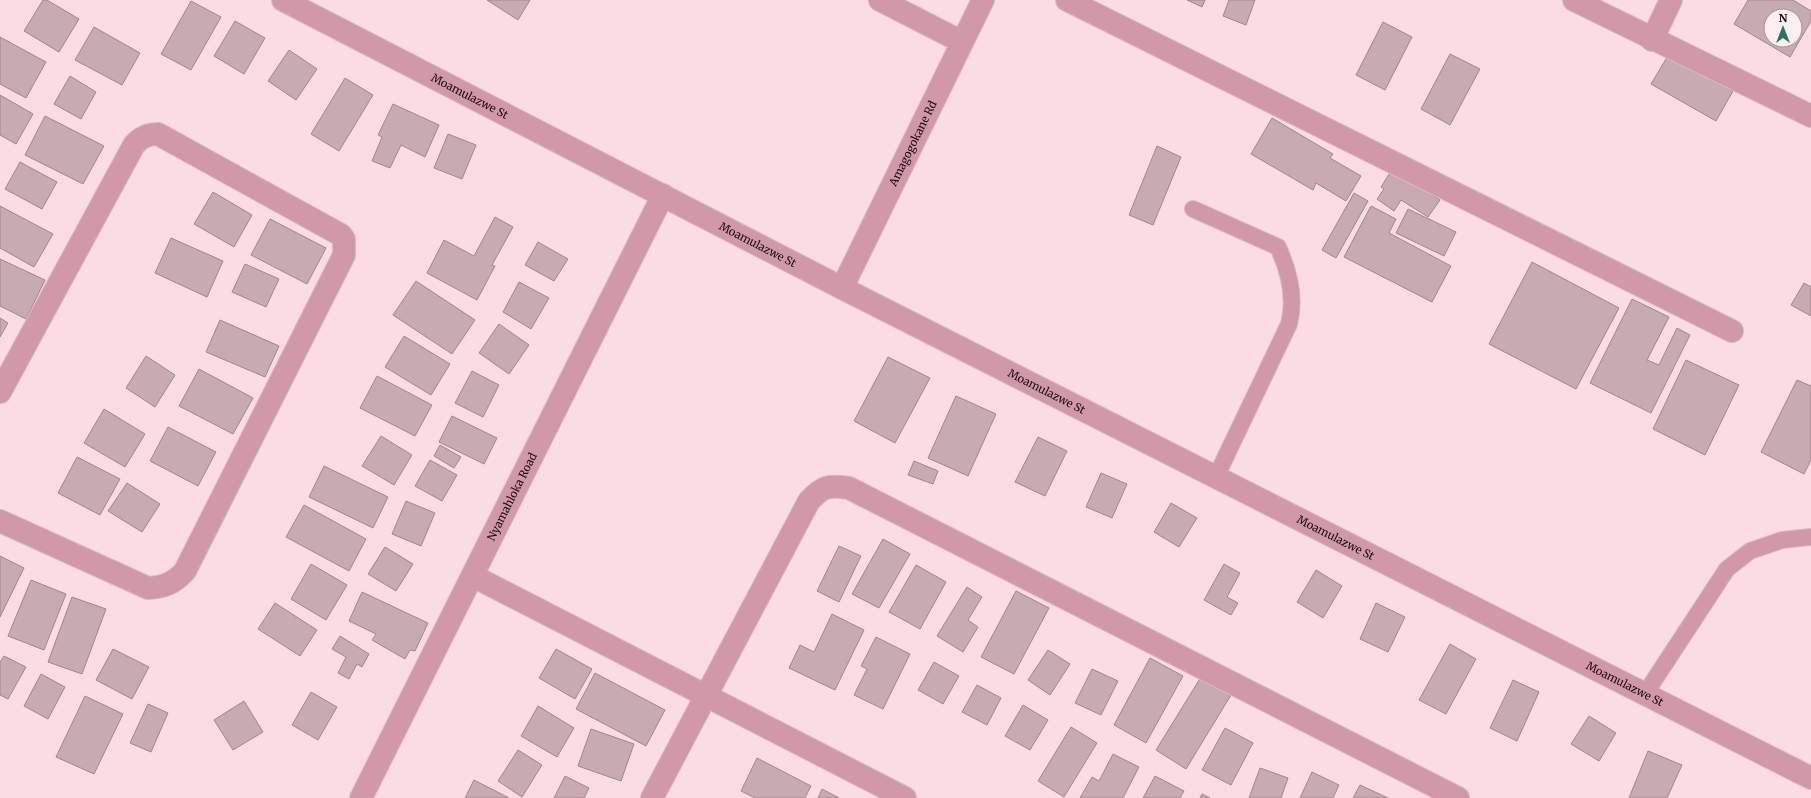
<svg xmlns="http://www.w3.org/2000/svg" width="1811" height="798" viewBox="0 0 1811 798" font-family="Merriweather,serif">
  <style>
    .building { fill: #c7aab2; stroke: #a2858d; fill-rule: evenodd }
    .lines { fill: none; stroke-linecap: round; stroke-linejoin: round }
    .service-casing { stroke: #d6bbc3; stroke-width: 18 }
    .minor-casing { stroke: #d6bbc3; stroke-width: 24 }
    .tertiary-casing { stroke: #d6bbc3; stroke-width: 24 }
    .service { stroke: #d198aa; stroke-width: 16 }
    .minor { stroke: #d198aa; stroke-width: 22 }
    .tertiary { stroke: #d198aa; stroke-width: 22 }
    .labels { text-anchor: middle; stroke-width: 3; stroke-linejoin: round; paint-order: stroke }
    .street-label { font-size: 11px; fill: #160c0f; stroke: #fceff2 }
  </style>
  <rect width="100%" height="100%" fill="#fbdce5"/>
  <path class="building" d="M43,0H47L79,19L59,52L24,31Z
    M487,0H530L518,20Z
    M1187,0H1205L1202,7Z
    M1229,0H1255L1246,25L1223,16Z
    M1748,0H1793L1811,11V21L1790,57L1734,24ZM1771,16H1795V40H1771Z
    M191,1L221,17L191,70L161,54Z
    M235,21L265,38L244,74L214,56Z
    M1383,22L1412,37L1385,90L1356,75Z
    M94,27L140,53L122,85L75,60Z
    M0,37L46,62L26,98L0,84Z
    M289,50L317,69L296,100L268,81Z
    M1450,54L1480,69L1450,125L1421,109Z
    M1669,54L1733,91L1716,121L1651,84Z
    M70,76L96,92L81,119L54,104Z
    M345,78L373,95L339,151L311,134Z
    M0,95L33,114L16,144L0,135Z
    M393,104L439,125L425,157L401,145L390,168L372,161L382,137L378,135Z
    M45,116L104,146L83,184L25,155Z
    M1272,118L1333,154L1330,158L1361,176L1346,201L1316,183L1313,190L1251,154Z
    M448,134L476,145L462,179L434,168Z
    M1157,146L1181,157L1153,225L1129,215Z
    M20,162L57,182L42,209L5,189Z
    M1393,168L1440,200L1428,217L1401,200L1394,211L1377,199L1384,189L1381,187Z
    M213,192L252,215L234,247L194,224Z
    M1354,193L1368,201L1336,258L1322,250Z
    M0,206L53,234L34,267L0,248Z
    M1371,206L1396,219L1389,233L1451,266L1432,302L1344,257Z
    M1408,209L1456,232L1444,256L1396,233Z
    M495,217L513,227L492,265L495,266L477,300L427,273L444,240L474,256Z
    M270,219L326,248L307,284L251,255Z
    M171,238L223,261L207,297L155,273Z
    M538,242L568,259L554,281L525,265Z
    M0,259L45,280L26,319L0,306Z
    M1532,262L1619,308L1576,389L1489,344Z
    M245,264L279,279L266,307L232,292Z
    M416,281L475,320L452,354L393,315Z
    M519,282L549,298L531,329L503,312Z
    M1804,283L1811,287V316L1791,305Z
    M1632,299L1669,317L1647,360L1659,365L1677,328L1690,335L1651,413L1590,383Z
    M0,318L8,323L0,337Z
    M220,320L279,346L265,377L206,352Z
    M499,324L529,345L509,374L479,353Z
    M404,336L450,364L431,395L385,367Z
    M146,356L175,375L155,407L126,388Z
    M888,357L930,378L895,443L854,421Z
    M1686,360L1739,385L1705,455L1653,429Z
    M199,369L253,398L233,434L179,406Z
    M472,371L499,385L483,417L455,403Z
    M377,376L432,405L415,436L360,408Z
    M1797,380L1811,386V460L1804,474L1761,452Z
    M956,396L996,414L968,476L928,458Z
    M104,409L145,434L125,467L84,443Z
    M452,416L497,438L484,464L439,442Z
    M168,427L216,452L198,486L150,461Z
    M381,436L412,455L394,485L362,466Z
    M1038,437L1067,451L1045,496L1015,482Z
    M440,445L461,457L454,468L434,456Z
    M77,457L120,479L100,515L58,493Z
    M430,460L457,475L442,501L415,486Z
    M914,461L938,471L933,484L908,475Z
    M324,466L388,497L373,528L309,497Z
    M1101,473L1127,484L1112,518L1086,507Z
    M127,483L160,504L142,532L108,511Z
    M406,501L435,513L421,546L392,534Z
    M1171,503L1197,518L1179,547L1154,532Z
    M304,505L366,539L349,571L286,537Z
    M883,539L910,554L879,608L852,594Z
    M839,546L861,556L839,602L817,591Z
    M385,547L413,564L396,591L368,574Z
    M0,556L24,568L0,617Z
    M311,564L347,585L326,620L291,599Z
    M1224,564L1240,573L1227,597L1238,603L1231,615L1204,600Z
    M916,565L946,582L920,629L889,612Z
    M1316,570L1342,586L1323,618L1297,602Z
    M31,580L66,594L44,650L8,636Z
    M967,587L982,597L968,620L978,627L963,652L937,636Z
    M1016,591L1049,608L1014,674L981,657Z
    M362,592L428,623L415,651L410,650L405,659L372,640L376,634L349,621Z
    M72,597L106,609L82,674L48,662Z
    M275,603L317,630L300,656L258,629Z
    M1376,603L1405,617L1388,652L1360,639Z
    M832,614L864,630L835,690L789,668L800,645L814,652Z
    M340,636L369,654L362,667L357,664L349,679L338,673L346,657L332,649Z
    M876,637L910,654L883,709L854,695L867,669L861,666Z
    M1450,644L1476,659L1446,714L1419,700Z
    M113,649L149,667L132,699L96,680Z
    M556,649L592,669L575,699L539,678Z
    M1048,650L1070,664L1050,695L1028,680Z
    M4,656L26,667L8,699L0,695V662Z
    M1150,658L1183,676L1146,743L1114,725Z
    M934,662L959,676L943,704L918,690Z
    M1092,669L1118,681L1101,715L1075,703Z
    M595,673L665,710L646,746L576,709Z
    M41,674L65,687L48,719L24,706Z
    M1201,677L1231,695L1186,769L1156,750Z
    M1513,680L1539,692L1517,741L1490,728Z
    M977,685L1001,698L987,725L962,712Z
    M311,692L337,707L318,740L292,725Z
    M85,696L123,714L94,774L56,757Z
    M244,701L263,732L233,750L214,720Z
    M148,704L168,713L151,752L130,743Z
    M1023,705L1048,720L1030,750L1005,736Z
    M538,706L574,728L557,757L521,736Z
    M1589,716L1616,733L1599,761L1571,744Z
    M1071,727L1097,743L1064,797L1038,781Z
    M1225,728L1253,743L1231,785L1202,770Z
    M591,729L634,744L621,781L578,766Z
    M518,750L542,765L522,797L498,781Z
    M1648,751L1682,765L1667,798H1629Z
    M1113,754L1139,767L1123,798H1080L1092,777L1099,781Z
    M757,758L811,786L805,798H755L741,791Z
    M1260,768L1288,778L1281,798H1249Z
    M1312,772L1339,785L1333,798H1300Z
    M565,776L589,788L584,798H554Z
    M1155,776L1184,791L1180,798H1143Z
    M474,780L509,798H465Z
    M1360,785L1388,798H1353Z
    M822,789L839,798H818Z
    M1202,794L1210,798H1200Z"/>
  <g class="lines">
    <g class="service-casing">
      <path id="service" d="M1193,209L1278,247C1289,271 1296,297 1289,324L1216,477
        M1645,694L1727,569L1750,551L1782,540L1811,537"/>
    </g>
    <g class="minor-casing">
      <g id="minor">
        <path d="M880,0L962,42"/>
        <path d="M1067,0L1732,331"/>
        <path d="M1574,0L1811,116"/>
        <path d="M1652,40L1671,0"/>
        <path id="s1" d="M842,288L983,0"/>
        <path d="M0,392L134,145C141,137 148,134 158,134L341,235L344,239V255L185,571C174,583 165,587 148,588L0,521"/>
        <path d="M473,576L905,798"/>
        <path id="s2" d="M361,798L663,195"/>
        <path d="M652,798L809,501C823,486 828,485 849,488L1458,798"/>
      </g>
    </g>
    <g class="tertiary-casing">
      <g id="tertiary">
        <path id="s3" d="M283,0L842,288L1811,778"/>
      </g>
    </g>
    <use href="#service" class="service"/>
    <use href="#minor" class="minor"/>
    <use href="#tertiary" class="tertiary"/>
  </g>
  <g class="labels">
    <g class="street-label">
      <text dy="4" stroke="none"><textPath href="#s3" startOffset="210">Moamulazwe St</textPath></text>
      <text dy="4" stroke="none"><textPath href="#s1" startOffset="161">Amagogokane Rd</textPath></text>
      <text dy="4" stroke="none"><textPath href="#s3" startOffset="534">Moamulazwe St</textPath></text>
      <text dy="4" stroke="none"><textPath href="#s3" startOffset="858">Moamulazwe St</textPath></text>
      <text dy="4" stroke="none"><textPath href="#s2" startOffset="337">Nyamahloka Road</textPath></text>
      <text dy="4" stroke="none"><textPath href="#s3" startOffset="1182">Moamulazwe St</textPath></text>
      <text dy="4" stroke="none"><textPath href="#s3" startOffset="1506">Moamulazwe St</textPath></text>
    </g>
  </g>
  <g transform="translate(1783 28)"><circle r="19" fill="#fceff2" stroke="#a09497"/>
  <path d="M0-3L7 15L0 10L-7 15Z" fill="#2f7366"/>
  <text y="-6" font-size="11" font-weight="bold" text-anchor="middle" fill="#160c0f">N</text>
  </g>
</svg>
